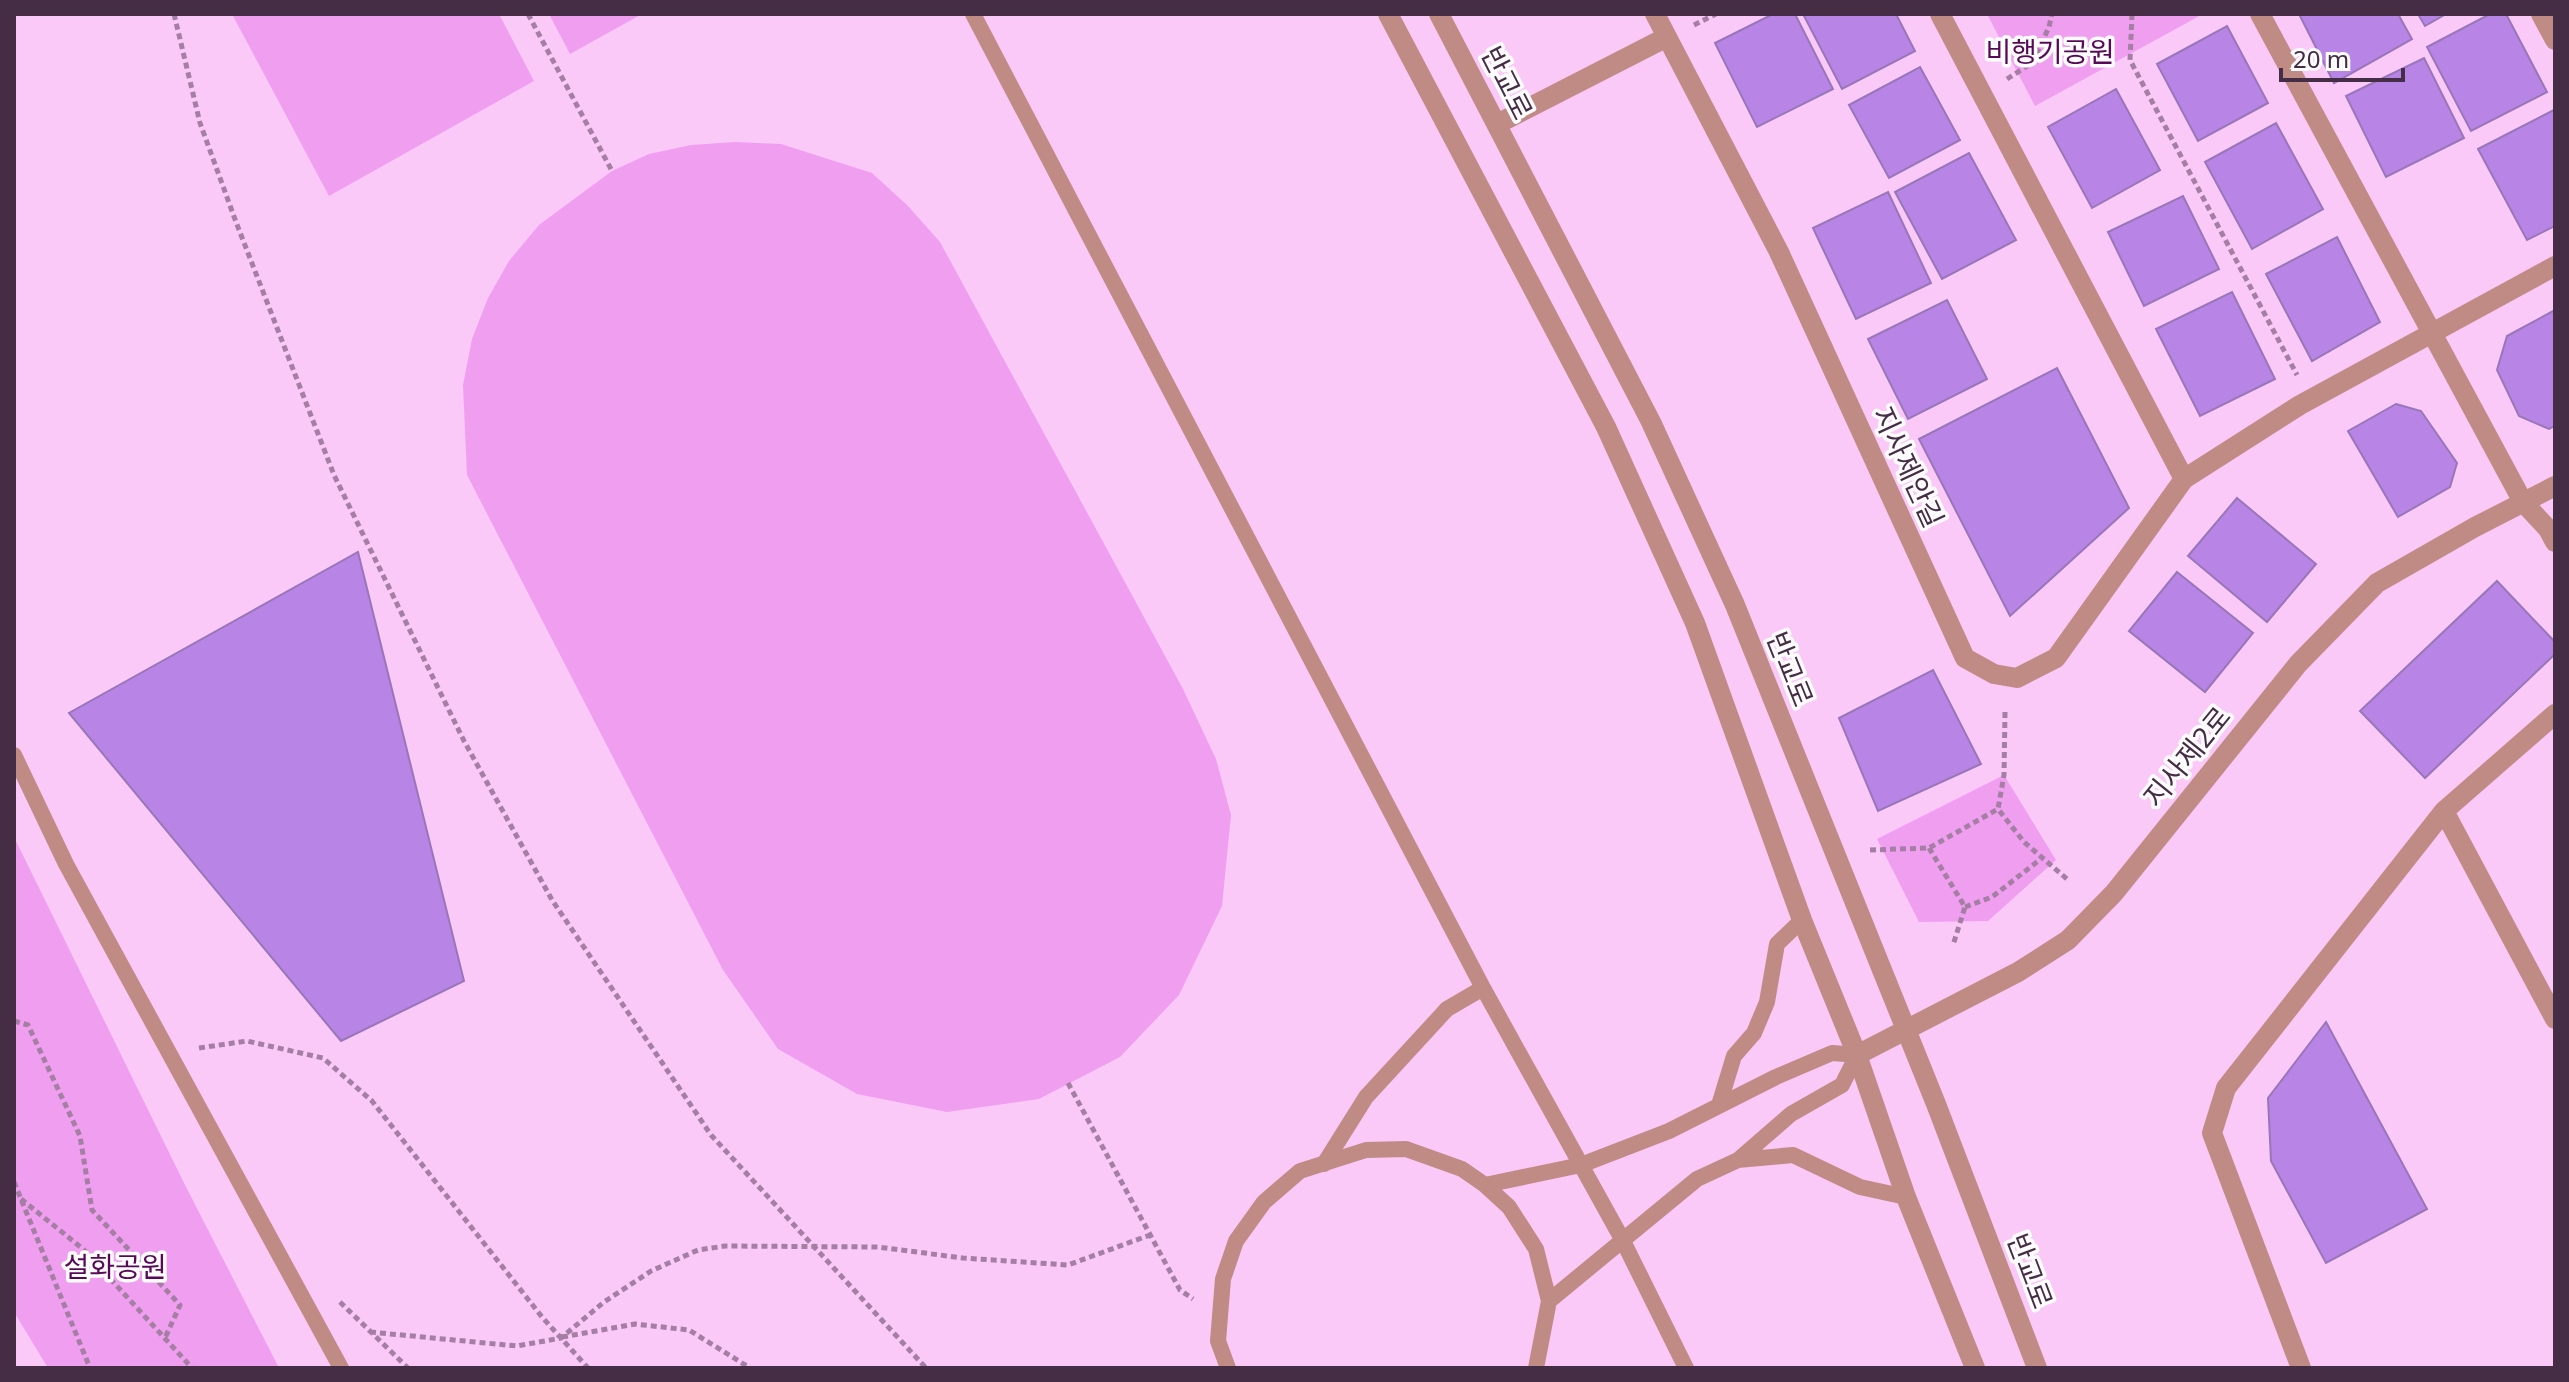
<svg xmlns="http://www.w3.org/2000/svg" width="2569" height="1382" viewBox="0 0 2569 1382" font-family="'Noto Sans','Noto Sans KR',sans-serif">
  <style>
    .green { fill: #f09ef0 }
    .building { fill: #b885e6; stroke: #9876b8; stroke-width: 2 }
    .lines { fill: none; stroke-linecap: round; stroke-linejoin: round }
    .path { stroke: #a47fa3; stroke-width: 5; stroke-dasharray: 6 4; stroke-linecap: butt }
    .service { stroke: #c08b85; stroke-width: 16 }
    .minor { stroke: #c08b85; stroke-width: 20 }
    .tertiary { stroke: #c08b85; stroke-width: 20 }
    .labels { text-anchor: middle; stroke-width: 7; stroke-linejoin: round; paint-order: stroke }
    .park-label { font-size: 28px; fill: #570958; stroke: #fcfcfc }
    .street-label { font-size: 28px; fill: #452d45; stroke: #fcfcfc }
  </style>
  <rect width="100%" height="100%" fill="#fac9f8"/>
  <path class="green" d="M232,14H499L534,81L329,196Z
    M549,14H642L570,54Z
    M1987,14H2203L2035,106Z
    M735,142L781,144L872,173L908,206L940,242L1183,689L1216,759L1231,815L1222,906L1179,995L1120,1057L1039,1099L947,1112L857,1094L778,1049L723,970L467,475L463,385L472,339L488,298L509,261L539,225L612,171L649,154L691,145Z
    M2004,775L2056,860L1988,921L1919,922L1877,839Z
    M14,837L185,1185L279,1368H48L14,1312Z"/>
  <path class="building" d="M1773,14H1795L1833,89L1757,127L1715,43Z
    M1803,14H1896L1915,51L1842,89Z
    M2299,14H2398L2412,39L2334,83Z
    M2418,14H2446L2425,26Z
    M2490,14H2506L2547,92L2471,131L2427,47Z
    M2227,26L2268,103L2198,141L2157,64Z
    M2424,58L2464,138L2386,177L2346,96Z
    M1920,67L1960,140L1889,178L1849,105Z
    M2116,89L2160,170L2092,208L2048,127Z
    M2554,110L2555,226L2527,240L2478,149Z
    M2276,123L2323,209L2252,249L2205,162Z
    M1969,153L2016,240L1942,279L1895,192Z
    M1888,192L1931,283L1856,319L1813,228Z
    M2183,196L2219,269L2144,306L2108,232Z
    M2337,237L2380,322L2312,361L2266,274Z
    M2232,292L2275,379L2200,416L2156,329Z
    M1947,300L1987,379L1908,419L1868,339Z
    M2555,310V426L2549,429L2519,416L2497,370L2507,336Z
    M2057,368L2129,508L2010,616L1919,439Z
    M2396,404L2421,411L2457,463L2450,487L2398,517L2348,431Z
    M2237,498L2316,564L2267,622L2188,556Z
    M358,552L464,981L341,1041L69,713Z
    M2177,572L2253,633L2205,692L2129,631Z
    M2497,581L2555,642V654L2425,778L2360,711Z
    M1933,670L1981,764L1878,811L1839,718Z
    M2326,1022L2427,1209L2326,1263L2271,1161L2268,1098Z"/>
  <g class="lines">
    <path class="path" d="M174,14L200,123L236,222L334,475L464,741L552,900L711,1135L926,1368
      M528,14L612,171
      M2132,14L2130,60L2297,375
      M1694,25L1716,14
      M2007,79L2032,63L2049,27L2052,14
      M2005,712L2004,775L1998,809L2024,842L2067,879
      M1929,848L1965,907L1953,945
      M1870,850L1929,848L1998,809
      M1965,907L1992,897L2042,858
      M14,1021L28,1025L80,1136L92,1210L180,1305L165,1338
      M199,1048L247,1041L323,1058L372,1101L542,1317L588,1368
      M1068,1083L1180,1290L1193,1299
      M14,1182L90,1368
      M21,1199L83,1249L192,1368
      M340,1302L408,1368
      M370,1332L517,1346L561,1338L604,1302L651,1271L698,1250L725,1246L878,1247L963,1258L1068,1265L1150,1235
      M562,1337L635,1324L689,1330L750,1368"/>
    <path class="service" d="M973,14L1483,988L1622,1239L1686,1368
      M14,755L66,864L341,1368
      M1719,1105L1734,1056L1754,1033L1767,1002L1777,944L1802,920
      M1738,1160L1793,1155L1860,1187L1906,1197
      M1324,1164L1366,1097L1447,1009L1483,988
      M1485,1185L1581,1165L1669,1131L1776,1077L1832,1053L1857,1055L1842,1085L1791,1114L1738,1160L1697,1179L1549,1301
      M1228,1368L1218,1341L1223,1279L1236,1241L1264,1202L1300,1171L1366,1150L1406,1149L1462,1169L1485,1185L1509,1207L1536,1249L1549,1301L1536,1368"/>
    <path class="minor" d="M1655,14L1779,252L1965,658L1994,674L2017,678L2056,658L2184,479L2300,405L2555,266
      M1940,14L2184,479
      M2260,14L2523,502L2548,529L2555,542
      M2541,14L2555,40
      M1497,124L1667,37
      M2444,811L2555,1019
      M1857,1055L2018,972L2068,940L2114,893L2298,664L2377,583L2475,527L2555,486
      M2301,1368L2212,1133L2226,1088L2444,811L2555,714"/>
    <path class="tertiary" d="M1388,14L1606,427L1695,623L1802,920L1857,1055L1906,1197L1975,1368
      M1439,14L1651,422L1735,605L1936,1104L2037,1368"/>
  </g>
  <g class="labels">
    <g class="park-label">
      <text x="2050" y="62">비행기공원</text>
      <text x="115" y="1277">설화공원</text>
    </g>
    <g class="street-label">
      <text transform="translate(1507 83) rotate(63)" y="10">반교로</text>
      <text transform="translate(1908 467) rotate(65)" y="10">지사제안길</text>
      <text transform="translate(1790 669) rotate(68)" y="10">반교로</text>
      <text transform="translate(2187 757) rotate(-51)" y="10">지사제2로</text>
      <text transform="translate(2030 1271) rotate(69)" y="10">반교로</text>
    </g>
  </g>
  <rect width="2569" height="1382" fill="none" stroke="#452d45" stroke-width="32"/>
  <path d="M2281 68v12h122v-12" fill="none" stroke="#452d45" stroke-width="4"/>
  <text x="2293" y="68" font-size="24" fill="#452d45" stroke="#fcfcfc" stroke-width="6" paint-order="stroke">20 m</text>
</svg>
